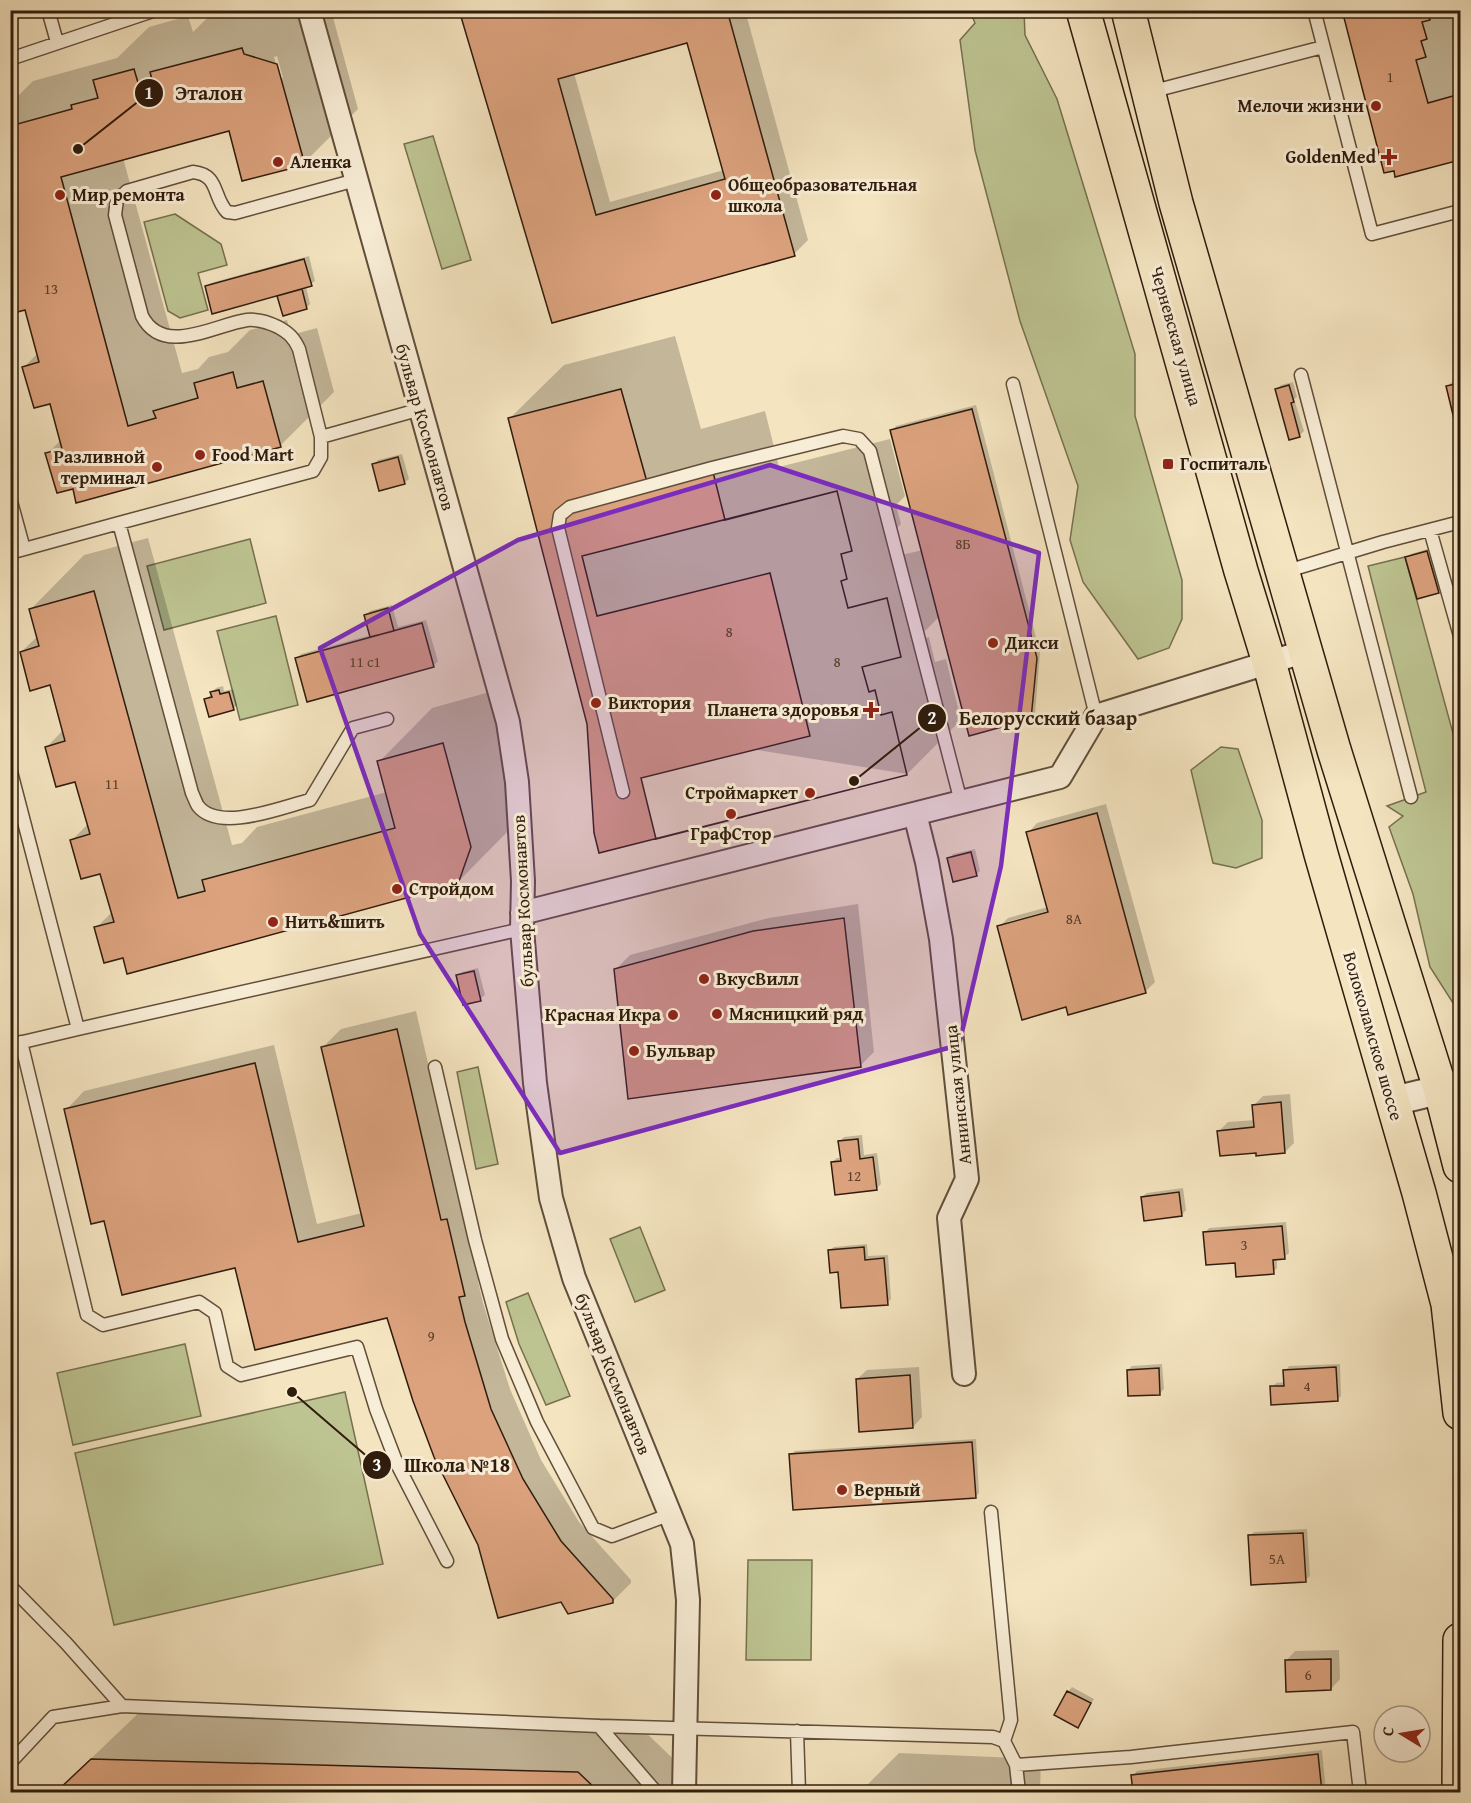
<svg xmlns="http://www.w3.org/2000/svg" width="1471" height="1803" viewBox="0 0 1471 1803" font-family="'Gentium Book Plus',serif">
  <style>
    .green { fill: #bdc491; stroke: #76704f; stroke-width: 1.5 }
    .shadow { fill: #0003; fill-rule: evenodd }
    .building { fill: #dba27d; stroke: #301c0d; stroke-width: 1.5; fill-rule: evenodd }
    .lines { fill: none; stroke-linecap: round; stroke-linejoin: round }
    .service-casing { stroke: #614e3a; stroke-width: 15 }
    .minor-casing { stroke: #614e3a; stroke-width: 26 }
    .tertiary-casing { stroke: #614e3a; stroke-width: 32 }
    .primary-casing { stroke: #301c0d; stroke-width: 36 }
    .service { stroke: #f8edd6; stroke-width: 12 }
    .minor { stroke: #f8edd6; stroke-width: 22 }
    .tertiary { stroke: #f8edd6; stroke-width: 28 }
    .primary { stroke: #f4e4c0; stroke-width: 33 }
    .marked { fill: #7b2cbf; fill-opacity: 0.2; stroke: #7b2cbf; stroke-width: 4.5; stroke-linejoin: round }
    .poi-dot { fill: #8f2418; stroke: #f8edd6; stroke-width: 2 }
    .labels { text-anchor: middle; stroke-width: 6; stroke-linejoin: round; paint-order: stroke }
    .number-label { font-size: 15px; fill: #5b3e29 }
    .poi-label { font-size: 18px; font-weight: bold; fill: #301c0d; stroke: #f8edd6; text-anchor: start }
    .street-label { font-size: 18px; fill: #301c0d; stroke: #f8edd6 }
    .leader { fill: none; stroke: #301c0d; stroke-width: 2 }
    .callout-dot { fill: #301c0d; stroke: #f8edd6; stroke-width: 2 }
    .mark-label { font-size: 18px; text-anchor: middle; font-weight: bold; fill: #fff }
    .callout-label { font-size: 20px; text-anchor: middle; font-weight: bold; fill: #301c0d; stroke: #f8edd6; stroke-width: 6; stroke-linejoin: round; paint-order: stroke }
  </style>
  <rect width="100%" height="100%" fill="#f4e4c0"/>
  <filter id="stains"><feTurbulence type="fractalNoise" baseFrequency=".00333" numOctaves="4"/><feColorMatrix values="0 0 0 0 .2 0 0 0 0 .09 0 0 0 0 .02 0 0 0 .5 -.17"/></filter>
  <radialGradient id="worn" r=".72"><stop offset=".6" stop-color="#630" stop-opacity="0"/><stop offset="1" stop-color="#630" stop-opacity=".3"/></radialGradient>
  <path class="green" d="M970,11H1024L1025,35L1057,99L1135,354V416L1182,580V619L1169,648L1138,659L1083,582L1070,540L1078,486L1020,321L975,150L960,40L975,23Z
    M433,136L471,260L442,269L404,144Z
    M175,214L221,244L227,265L198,273L208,310L180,318L168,311L144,222Z
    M250,539L266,603L164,630L147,566Z
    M1405,557L1460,759V1014L1430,967L1413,894L1389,827L1403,816L1387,806L1426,792L1368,566Z
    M276,616L298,705L240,720L217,631Z
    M1221,747L1238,749L1262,820V858L1236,868L1213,863L1191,770Z
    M478,1067L498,1164L476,1169L457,1072Z
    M640,1227L665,1290L635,1302L610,1239Z
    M528,1293L570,1396L546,1405L519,1344L506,1302Z
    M185,1344L201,1416L73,1445L57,1373Z
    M345,1392L383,1564L114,1625L75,1453Z
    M748,1560H812L811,1660H746Z"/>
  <path class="shadow" d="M237,10H331L358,109L304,163L230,129L123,158L182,373L198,369L209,357L228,352L250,330L287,320L291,335L317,328L334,392L280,446L74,487L47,454L61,440L51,402L24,367L38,353L26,308L10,313V260L12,258L10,252V104L33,81L117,58L149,27L188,16L193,32L206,19ZM277,56L283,78H280L274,57Z
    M461,10H745L808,240L794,254L553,321ZM688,41L724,170L610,202L574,73Z
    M1343,10H1460V159L1397,175Z
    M309,256L315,281L306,287L310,304L306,308L284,314L278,294L207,287L211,283Z
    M675,336L701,429L765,411L779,467L890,439L905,496L896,505L901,524L895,530L901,555L923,550L892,431L896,426L976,405L1040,653L1035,714L1030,718L940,616L921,635L922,639L929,637L935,662L946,659L961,720L907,774L589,723L510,418L564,365Z
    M1460,376V438L1447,387L1457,377Z
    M1293,382L1297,397L1294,399L1304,431L1299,436L1276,390L1281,385Z
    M402,454L409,479L404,483L374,465L378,460Z
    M148,538L232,845L242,843L257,827L387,792L379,762L432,708L497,690L511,828L457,883L96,928L112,912L101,872L72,840L88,824L76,780L47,747L63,730L51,684L21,652L38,636L31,609L84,555Z
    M1431,548L1442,588L1438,592L1407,558L1411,554Z
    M392,605L398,627L426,620L438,661L433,666L297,658L301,654L371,635L365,616L370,611Z
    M223,686L224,691L233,689L237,705L233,709L206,699L212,694V692L216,688Z
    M1106,804L1155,982L1145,992L1067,1006L999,927L1008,918L1048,907L1028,833L1037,823ZM1055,909L1056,912L1007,925V922Z
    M975,849L980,871L976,875L949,859L953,854Z
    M858,904L874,1052L860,1066L616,969L630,955L769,918Z
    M478,968L485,995L480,999L458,976L462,972Z
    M416,1011L460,1202L466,1201L483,1276L478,1281L483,1303L510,1389L541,1460L579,1522L631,1580V1583L612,1602L561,1600L479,1544L388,1316L236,1266L105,1219L66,1110L84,1091L274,1045L317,1224L362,1213L322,1048L341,1029Z
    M1290,1094L1294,1143L1285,1152L1257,1151L1219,1131L1228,1122L1255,1120L1253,1106L1263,1096Z
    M862,1135L864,1155L877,1153L881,1184L876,1189L832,1162L837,1158H842L840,1141L844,1137Z
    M1183,1188L1186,1210L1182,1215L1142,1197L1147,1193Z
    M1286,1222L1289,1253L1284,1257L1277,1258V1268L1273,1272L1236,1261L1205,1233L1209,1228Z
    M867,1244L868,1256L888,1255L891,1299L887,1303L840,1271L829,1251L834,1247Z
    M1162,1364L1164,1389L1160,1393L1128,1370L1132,1366Z
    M1340,1364L1341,1396L1337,1400L1272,1387L1276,1383L1285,1382V1371L1289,1366Z
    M919,1367L922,1417L913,1427L857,1379L867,1370Z
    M976,1439L979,1493L975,1497L791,1455L795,1451Z
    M1307,1529L1310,1576L1305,1580L1250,1536L1254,1532Z
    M1339,1650L1340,1679L1331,1689L1286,1661L1295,1651Z
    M1072,1687L1094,1699L1078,1726L1068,1692Z
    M146,1706L632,1719L695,1780V1792H56Z
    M1322,1750L1326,1792H1135L1133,1776L1137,1771Z
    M899,1753L1041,1759L1040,1792H860Z"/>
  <path class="building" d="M459,10H727L795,256L552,323ZM687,43L725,179L596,215L558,79Z
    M1342,10H1427L1430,20L1422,22L1427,39L1421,41L1426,57L1416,60L1428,103L1460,94V160L1395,177L1394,171L1384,173Z
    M242,48L244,54L277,64L305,165L242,181L229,131L61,177L128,426L156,418L153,411L198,398L194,383L233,372L237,388L263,381L281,447L76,503L73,489L57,493L45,453L62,449L50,404L34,408L22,367L39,362L25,310L10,314V268L13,267L10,257V126L72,109L71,105L98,98L93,80L134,69L139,86L153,83L150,72Z
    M304,259L312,286L212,314L205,286Z
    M302,289L307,309L283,316L277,296Z
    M1460,383V444L1446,386Z
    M1289,385L1294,402L1291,403L1300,437L1289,440L1275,389Z
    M621,389L647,482L711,464L725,520L837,491L852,551L841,554L847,579L841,581L848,608L887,598L901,657L862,667L869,692L875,690L881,715L892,712L907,775L599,853L594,833L587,724L508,418Z
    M972,409L1037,658L1031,719L969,736L890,430Z
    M398,457L405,484L379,491L372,464Z
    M837,491L852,551L841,554L847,579L841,581L848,608L887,598L901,657L862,667L869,692L875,690L881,715L892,712L907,775L656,839L641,778L810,736L770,573L597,616L582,556Z
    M1427,551L1439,593L1417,599L1405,557Z
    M94,591L178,898L205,891L202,880L395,828L377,761L443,743L471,847L458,884L127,974L123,958L104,963L94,927L114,922L100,874L81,879L70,840L90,834L75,782L56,787L45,747L65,741L50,685L30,691L20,652L39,646L29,609Z
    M388,608L394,631L370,637L364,615Z
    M422,623L434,667L307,702L295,658Z
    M219,690L220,694L229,692L234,710L209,717L204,699L212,697L210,692Z
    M1097,813L1146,993L1068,1015L1066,1007L1022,1020L997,926L1048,912L1026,832Z
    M971,852L977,876L953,882L947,858Z
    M844,918L861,1067L628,1099L614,969L753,931Z
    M474,971L481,1001L463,1005L456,975Z
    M397,1029L441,1220L447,1219L465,1296L459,1297L465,1322L491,1409L523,1479L561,1541L613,1599V1603L568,1614L561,1602L498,1618L478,1545L434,1457L413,1401L387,1318L255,1350L235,1268L122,1295L104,1221L91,1224L64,1109L255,1063L298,1242L364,1226L321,1047Z
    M1281,1102L1285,1153L1256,1156V1153L1220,1156L1217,1131L1254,1127L1252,1105Z
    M858,1139L860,1159L873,1157L877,1190L835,1195L831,1162L841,1161L838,1141Z
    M1179,1192L1182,1216L1144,1221L1141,1197Z
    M1282,1226L1285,1259L1273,1260L1274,1274L1236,1277L1235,1263L1206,1265L1203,1232Z
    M864,1247L865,1260L884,1258L888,1305L841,1308L838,1272L830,1273L828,1250Z
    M1336,1367L1338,1401L1271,1405L1270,1386H1284L1283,1370Z
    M1159,1368L1160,1395L1128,1396L1127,1370Z
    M910,1375L913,1428L859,1432L856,1379Z
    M972,1442L976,1498L793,1510L789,1454Z
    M1303,1533L1306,1582L1251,1585L1248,1535Z
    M1331,1659V1690L1286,1692L1285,1660Z
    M1067,1691L1091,1703L1078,1728L1054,1715Z
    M1318,1754L1322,1792H1133L1131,1775Z
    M91,1759L578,1772L599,1792H56Z"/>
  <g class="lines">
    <g class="service-casing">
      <path id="service" d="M48,10L57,42
        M1314,10L1372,234L1460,211
        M10,59L156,10
        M1150,92L1323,47
        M1301,375L1411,797
        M1013,384L1096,716
        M321,437L421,409
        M10,498L24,549
        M119,523L313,471L321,457V437L299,349C294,338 289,333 278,327C268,322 258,319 247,320C214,325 163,357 142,316L115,215L117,200L127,191L193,172C220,175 212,196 227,212L235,213L356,180
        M1430,530L1460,636
        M10,553L119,523L192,793C194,797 196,803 198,806C219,833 282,807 310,800L353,728L387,719
        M1284,572L1383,542L1460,522
        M10,768L78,1029L522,929
        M623,792L558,528L560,515L570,507L712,468L843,436L859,439L870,451L961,802
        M21,1042L87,1315L103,1325L199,1302L215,1313L227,1366L241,1375L357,1347L376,1409L397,1464L447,1561
        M10,1045L78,1029
        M435,1067L475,1240L502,1339L537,1422L593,1528L612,1536L671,1514
        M991,1512L1011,1720L1004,1741
        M10,1586L66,1643L122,1706
        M599,1726L656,1792
        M797,1731L799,1792
        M10,1763L53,1717L122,1706L599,1726L993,1737L1004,1741L1016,1765L1019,1792
        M1016,1765L1131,1757L1353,1732L1360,1792"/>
    </g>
    <g class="minor-casing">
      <path id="minor" d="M309,10L508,722L517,782L523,881L522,929L535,1083L551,1198L574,1278L682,1544L688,1600L684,1792
        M915,814L927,862L941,939L967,1179L949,1218L964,1374
        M522,913L1060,777L1096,716L1306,651"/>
    </g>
    <g class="tertiary-casing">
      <path id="tertiary" d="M1393,1101L1460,1085"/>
    </g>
    <g class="primary-casing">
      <path id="primary" d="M1083,10L1241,571L1269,662L1321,854L1419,1193L1448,1304L1460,1413
        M1128,10L1176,203L1334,750L1440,1088L1460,1166
        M1459,1792L1460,1640"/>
    </g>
    <use href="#service" class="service"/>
    <use href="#minor" class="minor"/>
    <use href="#tertiary" class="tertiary"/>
    <use href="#primary" class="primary"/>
  </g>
  <path class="marked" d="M770,465L1039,553L1001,866L959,1045L560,1153L420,934L320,648L518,540Z"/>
  <g class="poi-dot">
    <circle cx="1376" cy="106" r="6"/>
    <path d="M1386 148h6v6h6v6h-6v6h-6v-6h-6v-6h6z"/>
    <circle cx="278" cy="162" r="6"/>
    <circle cx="60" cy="195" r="6"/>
    <circle cx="716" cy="195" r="6"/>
    <circle cx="200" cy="455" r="6"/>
    <rect x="1162" y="458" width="12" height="12" rx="3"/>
    <circle cx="157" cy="467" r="6"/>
    <circle cx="993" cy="643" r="6"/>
    <circle cx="596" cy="703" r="6"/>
    <path d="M868 701h6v6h6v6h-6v6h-6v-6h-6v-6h6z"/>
    <circle cx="810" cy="793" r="6"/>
    <circle cx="731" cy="814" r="6"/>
    <circle cx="397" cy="889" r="6"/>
    <circle cx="273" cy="922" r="6"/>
    <circle cx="704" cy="979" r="6"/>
    <circle cx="717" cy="1014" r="6"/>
    <circle cx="673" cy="1015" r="6"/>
    <circle cx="634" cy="1051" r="6"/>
    <circle cx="842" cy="1490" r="6"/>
  </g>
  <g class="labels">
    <g class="number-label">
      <text x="1390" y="82">1</text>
      <text x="51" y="294">13</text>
      <text x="963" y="549">8Б</text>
      <text x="729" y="637">8</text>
      <text x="365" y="667">11 с1</text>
      <text x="837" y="667">8</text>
      <text x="112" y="789">11</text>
      <text x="1074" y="924">8А</text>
      <text x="854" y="1181">12</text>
      <text x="1244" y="1250">3</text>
      <text x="431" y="1341">9</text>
      <text x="1307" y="1391">4</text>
      <text x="1277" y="1564">5А</text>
      <text x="1308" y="1680">6</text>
    </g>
    <g class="poi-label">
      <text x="1364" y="112" text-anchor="end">Мелочи жизни</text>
      <text x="1376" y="163" text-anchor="end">GoldenMed</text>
      <text x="290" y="168">Аленка</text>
      <text x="728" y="191">Общеобразовательная<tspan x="728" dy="21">школа</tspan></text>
      <text x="72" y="201">Мир ремонта</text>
      <text x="212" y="461">Food Mart</text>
      <text x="145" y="463" text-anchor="end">Разливной<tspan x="145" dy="21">терминал</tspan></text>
      <text x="1180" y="470">Госпиталь</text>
      <text x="1005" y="649">Дикси</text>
      <text x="608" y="709">Виктория</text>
      <text x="859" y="716" text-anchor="end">Планета здоровья</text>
      <text x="798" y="799" text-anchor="end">Строймаркет</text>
      <text x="731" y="840" text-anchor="middle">ГрафСтор</text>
      <text x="409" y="895">Стройдом</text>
      <text x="285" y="928">Нить&amp;шить</text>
      <text x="716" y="985">ВкусВилл</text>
      <text x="729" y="1020">Мясницкий ряд</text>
      <text x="661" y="1021" text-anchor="end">Красная Икра</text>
      <text x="646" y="1057">Бульвар</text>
      <text x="854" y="1496">Верный</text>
    </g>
    <g class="street-label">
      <text transform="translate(1176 336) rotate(74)" y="6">Черневская улица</text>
      <text transform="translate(425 427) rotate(74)" y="6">бульвар Космонавтов</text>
      <text transform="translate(523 901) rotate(-93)" y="6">бульвар Космонавтов</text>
      <text transform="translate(1373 1036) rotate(74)" y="6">Волоколамское шоссе</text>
      <text transform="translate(958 1095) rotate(-96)" y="6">Аннинская улица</text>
      <text transform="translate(613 1374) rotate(68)" y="6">бульвар Космонавтов</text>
    </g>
  </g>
  <path class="leader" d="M78 149L149 93M854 781L932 718M292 1392L377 1465"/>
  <g class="callout-dot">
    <circle cx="78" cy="149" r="6"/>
    <circle cx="854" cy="781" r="6"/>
    <circle cx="292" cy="1392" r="6"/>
    <circle cx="149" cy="93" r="15"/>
    <circle cx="932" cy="718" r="15"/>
    <circle cx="377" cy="1465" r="15"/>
  </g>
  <g class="mark-label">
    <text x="149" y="99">1</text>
    <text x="932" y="724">2</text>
    <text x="377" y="1471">3</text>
  </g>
  <g class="callout-label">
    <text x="209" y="100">Эталон</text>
    <text x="1048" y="725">Белорусский базар</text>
    <text x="457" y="1472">Школа №18</text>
  </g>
  <rect width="1471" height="1803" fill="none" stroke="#f4e4c0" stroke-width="36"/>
  <rect x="12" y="12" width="1447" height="1779" fill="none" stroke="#301c0d" stroke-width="3"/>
  <rect x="18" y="18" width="1435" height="1767" fill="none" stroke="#301c0d" stroke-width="1.5"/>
  <g transform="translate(1402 1734) rotate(281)"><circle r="28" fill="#f8edd6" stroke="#a89986" stroke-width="1.5"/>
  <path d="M0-4.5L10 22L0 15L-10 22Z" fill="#8f2418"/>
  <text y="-9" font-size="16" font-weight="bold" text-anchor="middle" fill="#301c0d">С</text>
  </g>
  <rect width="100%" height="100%" filter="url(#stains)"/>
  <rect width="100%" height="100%" fill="url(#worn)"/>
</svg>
